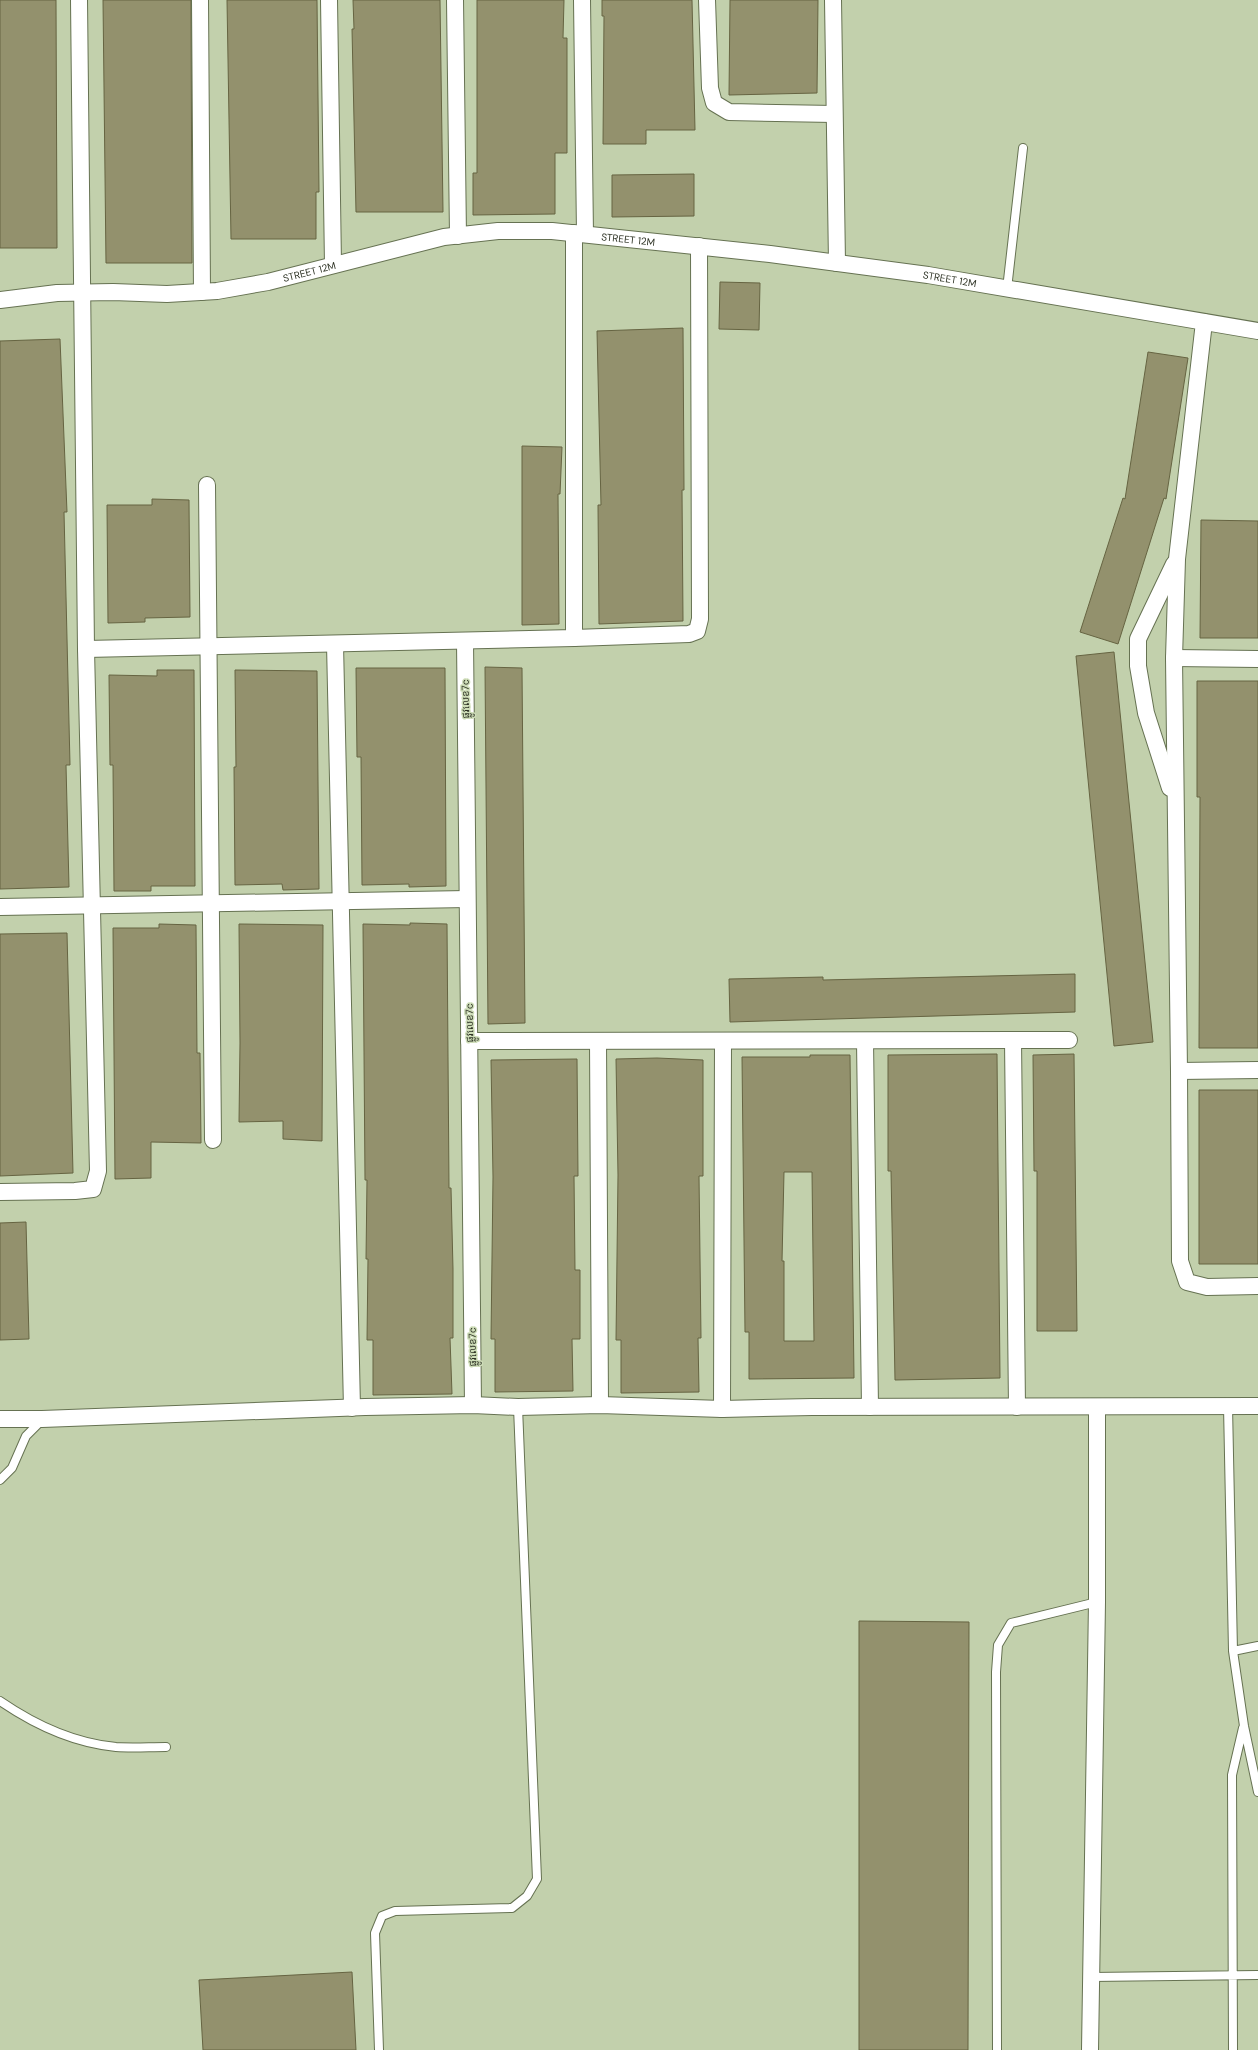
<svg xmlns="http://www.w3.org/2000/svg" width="1258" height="2050" viewBox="0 0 1258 2050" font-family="'DM Sans','Noto Sans Khmer',sans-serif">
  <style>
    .building { fill: #93916d; stroke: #666442; fill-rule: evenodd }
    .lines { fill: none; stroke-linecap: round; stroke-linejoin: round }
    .lane-casing { stroke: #667252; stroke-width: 10 }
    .street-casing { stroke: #667252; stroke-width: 18 }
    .lane { stroke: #fff; stroke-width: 8 }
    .street { stroke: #fff; stroke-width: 16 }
    .labels { text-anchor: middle; stroke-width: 3; stroke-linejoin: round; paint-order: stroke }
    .street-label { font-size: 10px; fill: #2d3224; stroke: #ceddb8 }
  </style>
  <rect width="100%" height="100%" fill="#c2d0ac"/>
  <path class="building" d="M0,0H56L57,248H0Z
    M103,0H191L192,263H106Z
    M227,0H317L319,192H316V239H231Z
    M353,0H440L443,212H356L352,29H354Z
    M477,0H564L563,38H567V153H555V214L473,215V173H477Z
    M602,0H692L695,130H646V144H603L604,16H602Z
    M730,0H818L817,93L729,95Z
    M694,174V216L612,217V175Z
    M720,282L760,283L759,330L719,329Z
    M683,328L684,490H682L683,621L599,624L598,505H601L597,331Z
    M60,339L67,512H64L70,765H66L69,887L0,889V341Z
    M1148,352L1188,358L1166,499L1164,498L1118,644L1080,632L1123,498L1125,499Z
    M522,446L562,447L560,494H558L559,624L522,625Z
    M152,499L189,500L190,617L145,618V622L108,623L107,505H152Z
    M1201,520L1258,521V638H1200Z
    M1114,652L1153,1042L1114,1046L1076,656Z
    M485,667L522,668L525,1023L488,1024Z
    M356,668H445L446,886L409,887V884L362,885L361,757H357Z
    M157,670H194L195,886H151V891H114L113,765H110L109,675L157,676Z
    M235,670L317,671L319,889L283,890L282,884L235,885L234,767H236Z
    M1197,681H1258V1048H1199L1200,797H1197Z
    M410,923L447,924L449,1188H451L453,1269V1338H450L452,1394L373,1395V1340H367L368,1259H366L367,1180H365L363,924L410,925Z
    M159,924L196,925L197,1053H200L201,1143L151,1142V1178L115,1179L113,928H159Z
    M239,924L323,925L322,1141L283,1139V1121L239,1122L240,1043Z
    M67,933L73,1173L0,1176V934Z
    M1075,974V1012L730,1022L729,979L823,977V980Z
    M997,1054L1000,1378L895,1380L891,1171H888V1055Z
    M1074,1054L1077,1331H1037V1171H1034L1033,1055Z
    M810,1055H850L854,1378L749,1379V1332H745L742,1057H810ZM784,1172H812L814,1341H784V1261H782Z
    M657,1058L703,1060V1176H699L701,1338H698L699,1392L621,1393V1340H616L618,1175L616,1059Z
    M577,1059L578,1176H574L575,1270H580V1339H572L573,1391L495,1392V1339H491L493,1177L491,1060Z
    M1199,1090H1258V1264H1199Z
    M26,1222L29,1339L0,1340V1223Z
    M859,1621L969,1622L968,2050H859Z
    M352,1972L356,2050H203L199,1980Z"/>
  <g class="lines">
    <g class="lane-casing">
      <path id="lane" d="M1007,289L1023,148
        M1228,1406L1233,1651L1244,1726L1258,1792
        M0,1480L12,1468L26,1436L42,1420
        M1233,1651L1258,1646
        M0,1701C35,1725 73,1743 116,1747C132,1748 149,1747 166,1747
        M1091,1977L1258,1975
        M379,2050L375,1933L382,1916L395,1911L512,1908L527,1896L537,1879L518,1407
        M997,2050L996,1672L998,1645L1011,1623L1097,1602
        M1233,2050L1232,1775L1243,1728"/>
    </g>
    <g class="street-casing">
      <g id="street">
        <path d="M200,0L202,292"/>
        <path d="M329,0L333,265"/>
        <path d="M455,0L458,236"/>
        <path d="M582,0L585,234"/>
        <path d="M707,0L710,88L714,103L729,112L834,114"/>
        <path d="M833,0L837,263"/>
        <path id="s1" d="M0,300L57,293L113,292L167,294L217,291L268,282L444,237L498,231H552L770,254L928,275L1258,331"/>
        <path d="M1204,322L1177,559L1174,658L1179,1071L1180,1261L1187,1282L1207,1287L1258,1286"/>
        <path d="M207,485L213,1140"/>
        <path d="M574,638L689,634L697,631L700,619L699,246"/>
        <path d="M465,641L473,1405"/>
        <path d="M335,644L352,1408"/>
        <path d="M86,649L574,638V233"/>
        <path d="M1174,658L1258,659"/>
        <path d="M1170,788L1146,713L1138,666V639L1174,564"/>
        <path d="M0,907L467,899"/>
        <path d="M1013,1040L1017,1407"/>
        <path d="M469,1041L1069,1040"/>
        <path d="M598,1041L600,1405"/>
        <path d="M865,1041L870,1407"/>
        <path d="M1179,1071L1258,1070"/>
        <path d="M0,1192L75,1191L93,1189L98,1171L86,649L79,0"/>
        <path d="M722,1409L723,1041"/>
        <path d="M0,1419H42L365,1407L473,1405L518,1407L600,1405L722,1409L812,1407L1258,1406"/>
        <path d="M1090,2050L1097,1602V1407"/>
      </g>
    </g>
    <use href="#lane" class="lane"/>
    <use href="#street" class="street"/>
  </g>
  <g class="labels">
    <g class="street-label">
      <text dy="4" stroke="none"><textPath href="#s1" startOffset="636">STREET 12M</textPath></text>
      <text dy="4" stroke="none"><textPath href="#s1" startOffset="312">STREET 12M</textPath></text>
      <text dy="4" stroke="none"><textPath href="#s1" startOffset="960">STREET 12M</textPath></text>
      <text transform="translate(465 699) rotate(-91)" y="4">ផ្លូវលេខ7c</text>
      <text transform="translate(469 1023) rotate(-91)" y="4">ផ្លូវលេខ7c</text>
      <text transform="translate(472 1347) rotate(-91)" y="4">ផ្លូវលេខ7c</text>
    </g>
  </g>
</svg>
